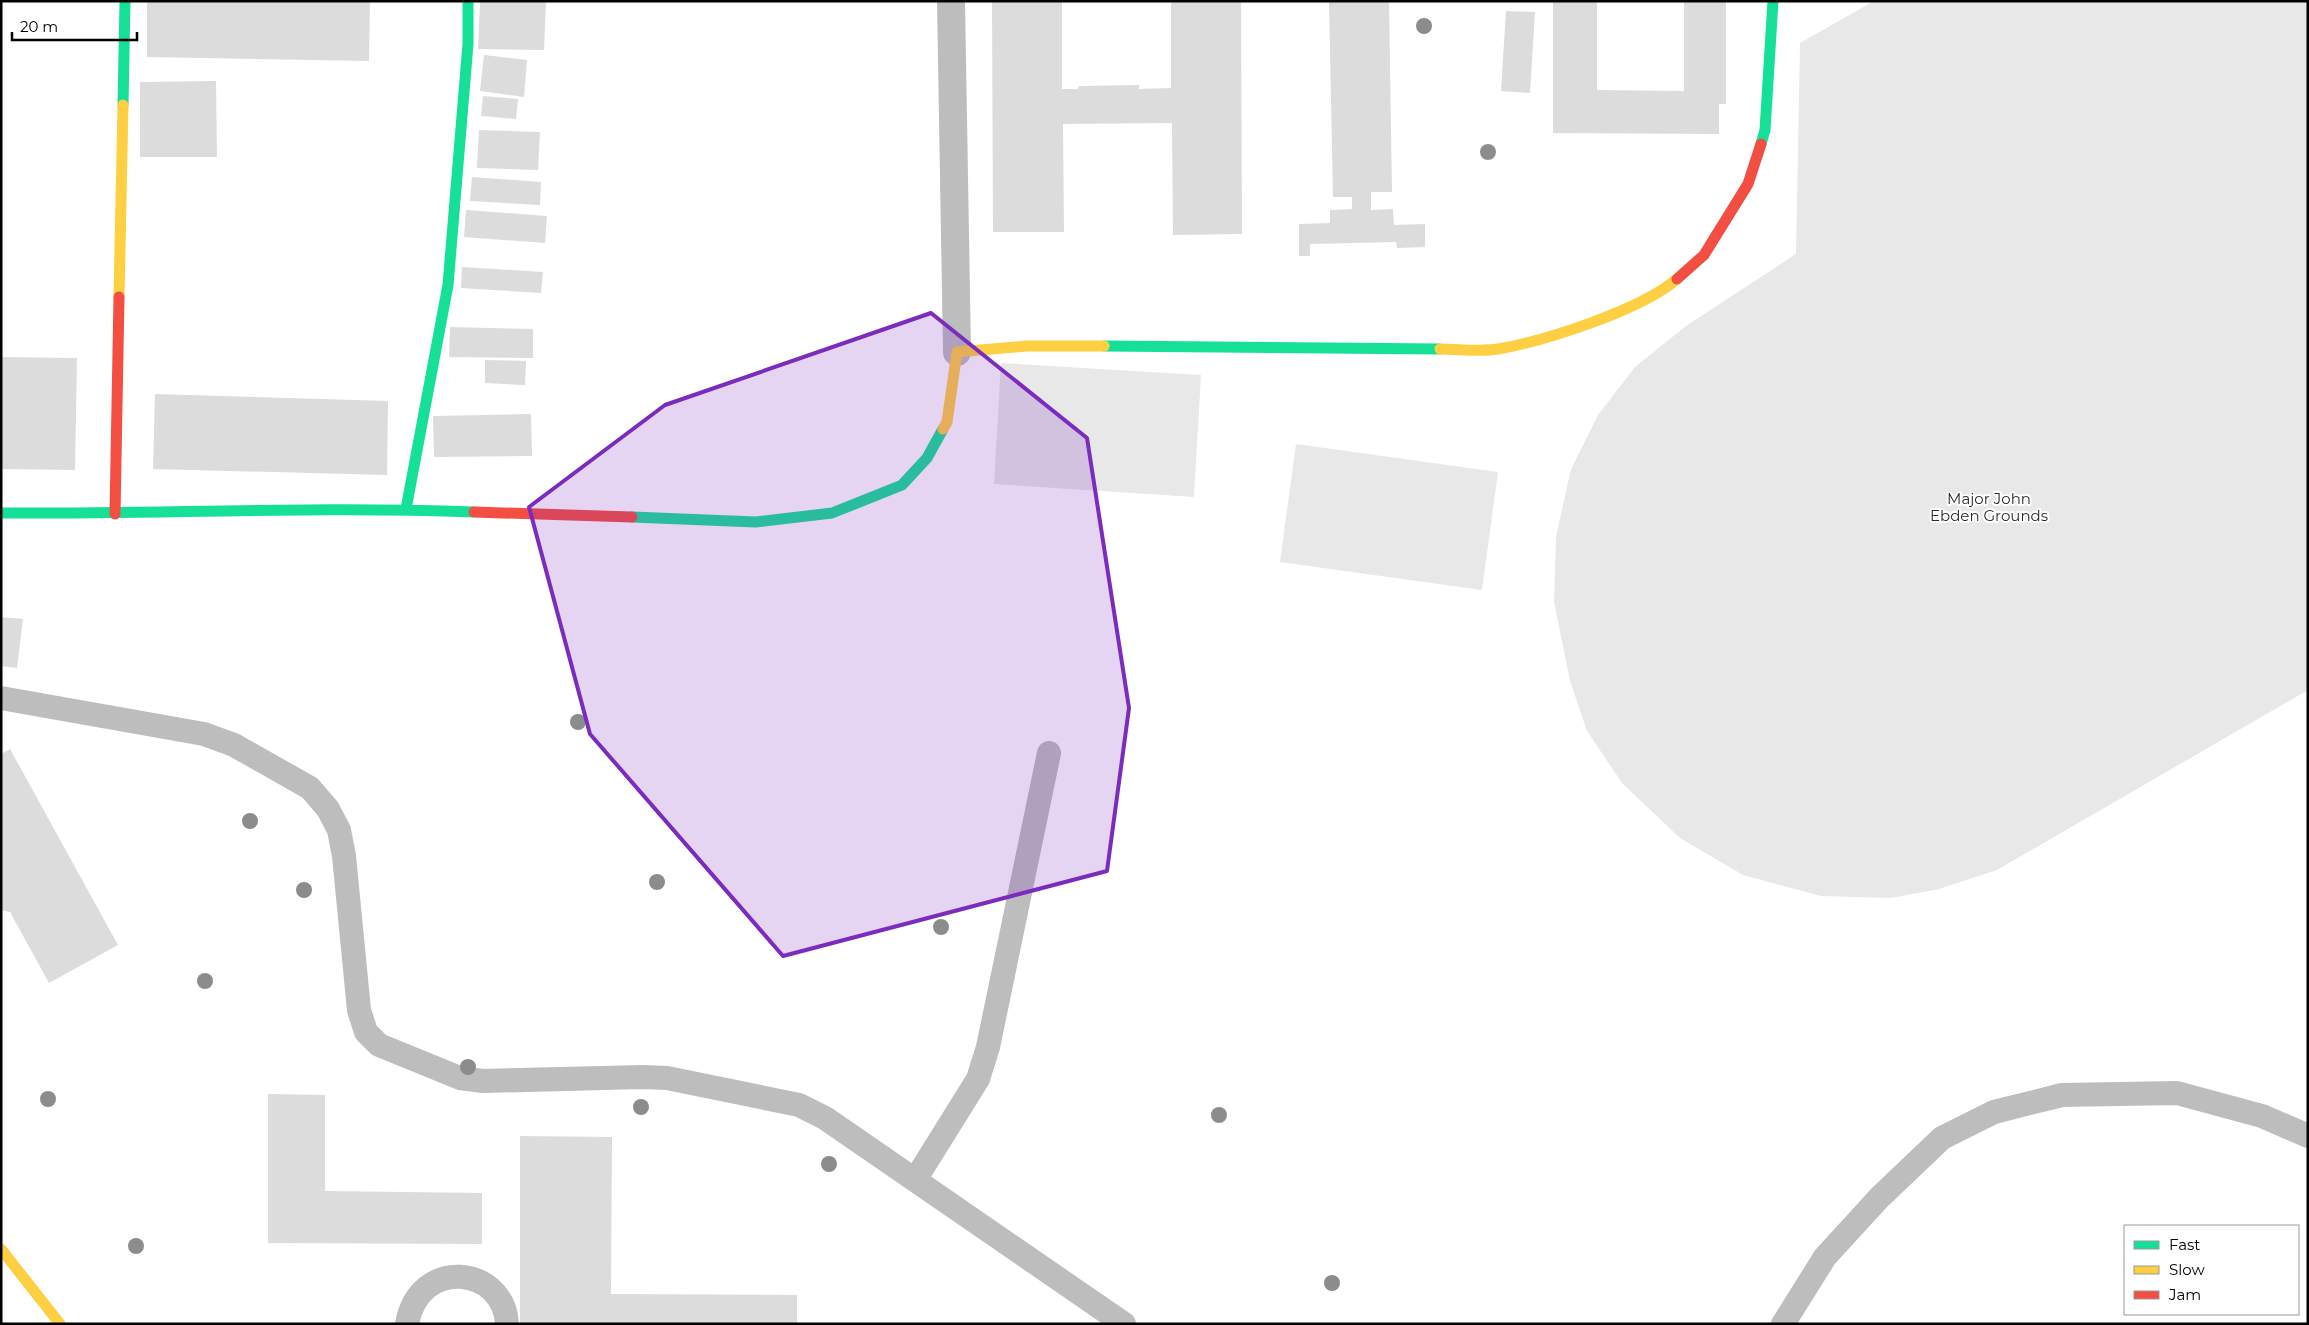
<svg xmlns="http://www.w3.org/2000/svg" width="2309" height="1325" viewBox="0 0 2309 1325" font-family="Montserrat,sans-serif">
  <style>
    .green { fill: #e8e8e8 }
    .building { fill: #dcdcdc }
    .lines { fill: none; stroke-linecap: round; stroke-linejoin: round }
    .lane { stroke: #bdbdbd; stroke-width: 24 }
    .street { stroke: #bdbdbd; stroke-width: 28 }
    .fast { stroke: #16e098; stroke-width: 11 }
    .slow { stroke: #ffcf43; stroke-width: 11 }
    .jam { stroke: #f24e42; stroke-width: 11 }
    .tree { fill: #8c8c8c }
    .marked { fill: #7b2cbf; fill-opacity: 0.2; stroke: #7b2cbf; stroke-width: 4; stroke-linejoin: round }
    .labels { text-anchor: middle; stroke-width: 4; stroke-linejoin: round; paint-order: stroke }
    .park-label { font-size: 15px; fill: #2d2d2d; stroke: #fff }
  </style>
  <rect width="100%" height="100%" fill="#fff"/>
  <path class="green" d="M1874,1H2308V690L1997,870L1939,889L1891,898L1821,896L1743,875L1680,838L1622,783L1587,731L1570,681L1554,602L1556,537L1571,469L1598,415L1635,367L1686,326L1796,254L1800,43Z
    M1001,363L1201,375L1194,497L994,484Z
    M1296,444L1498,472L1482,590L1280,562Z"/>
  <path class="building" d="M147,1H370L369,61L147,57Z
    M480,1H546L544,50L478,49Z
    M992,1H1062V89H1078L1079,86L1139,85V89L1171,88V1H1241L1242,234L1173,235L1172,123L1063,124L1064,232H993Z
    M1329,1H1389L1392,192H1371V210L1393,209L1394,225L1425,224V247L1397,248L1396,242L1310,244V256H1299V224L1330,223V210L1352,209V197H1333Z
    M1553,1H1597V90L1684,91V1H1726V104H1719V134L1553,133Z
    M1506,11L1535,12L1530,93L1501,91Z
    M484,55L527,60L524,97L480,91Z
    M216,81L217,157H140V82Z
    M483,96L518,99L516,119L481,116Z
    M479,130L540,132L538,170L477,168Z
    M472,177L541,182L540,205L470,201Z
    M466,210L547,216L545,243L464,237Z
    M462,267L543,272L541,293L461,288Z
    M450,327L533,329V358L449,357Z
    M1,357L77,358L75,470L1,469Z
    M485,360L526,361L525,385L485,383Z
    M155,394L388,401L387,475L153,469Z
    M531,414L532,456L434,457L433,416Z
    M1,617L23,619L17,668L1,666Z
    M10,749L118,945L49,983L10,912L1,910V754Z
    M268,1094L325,1095V1191L482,1193V1244L268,1243Z
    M520,1136L612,1137L611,1294L797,1295V1324H520Z"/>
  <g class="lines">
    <path class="lane" d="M1,698L204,734L234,745L310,788L328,809L339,830L344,856L359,1010L366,1032L379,1045L460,1078L483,1081L643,1077L667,1078L799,1105L825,1118L1124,1324
      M915,1180L978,1079L988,1047L1049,753
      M407,1324C419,1256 504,1266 507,1324
      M1783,1324L1825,1257L1879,1198L1942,1138L1994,1112L2062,1095L2177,1093L2262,1116L2308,1136"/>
    <path class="street" d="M951,1L957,352"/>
    <path class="fast" d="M123,105L125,1
      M1761,144L1765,130L1773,1
      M1104,346L1440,349
      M406,509L448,285L468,44V1
      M1,513C159,514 317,506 474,512
      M632,517L756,522L832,513L902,485L927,458L943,429"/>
    <path class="slow" d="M119,297L123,105
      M1440,349C1459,349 1480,352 1498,349C1545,341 1641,310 1677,279
      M943,429L947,422L957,352L1027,346H1104
      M1,1249L60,1324"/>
    <path class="jam" d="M1677,279L1704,255L1748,184L1761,144
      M474,512L632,517
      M115,514L119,297"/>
  </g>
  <g class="tree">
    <circle cx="1424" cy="26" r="8"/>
    <circle cx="1488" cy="152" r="8"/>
    <circle cx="578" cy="722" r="8"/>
    <circle cx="250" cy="821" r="8"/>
    <circle cx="657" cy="882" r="8"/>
    <circle cx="304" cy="890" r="8"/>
    <circle cx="941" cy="927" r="8"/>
    <circle cx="205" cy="981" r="8"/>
    <circle cx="468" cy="1067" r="8"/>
    <circle cx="48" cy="1099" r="8"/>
    <circle cx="641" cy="1107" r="8"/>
    <circle cx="1219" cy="1115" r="8"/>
    <circle cx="829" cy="1164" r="8"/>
    <circle cx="136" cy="1246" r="8"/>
    <circle cx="1332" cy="1283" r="8"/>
  </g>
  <path class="marked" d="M931,313L1087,438L1129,708L1107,871L783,956L590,734L529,507L665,405Z"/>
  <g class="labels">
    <g class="park-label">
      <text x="1989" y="504">Major John<tspan x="1989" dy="17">Ebden Grounds</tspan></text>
    </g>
  </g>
  <rect width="2309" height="1325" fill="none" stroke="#000000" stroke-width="5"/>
  <rect x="2124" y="1225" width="175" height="90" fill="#ffffff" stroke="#999999"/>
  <rect x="2134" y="1241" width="25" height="8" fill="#16e098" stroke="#999999"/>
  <text x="2169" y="1250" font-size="15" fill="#000000">Fast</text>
  <rect x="2134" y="1266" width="25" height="8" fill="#ffcf43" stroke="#999999"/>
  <text x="2169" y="1275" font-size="15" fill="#000000">Slow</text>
  <rect x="2134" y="1291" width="25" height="8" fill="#f24e42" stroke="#999999"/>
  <text x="2169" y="1300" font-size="15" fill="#000000">Jam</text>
  <path d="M12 32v8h125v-8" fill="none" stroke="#000000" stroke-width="2.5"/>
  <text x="20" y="32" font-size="15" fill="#000000" stroke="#ffffff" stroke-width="4" paint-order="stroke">20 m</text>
</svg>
